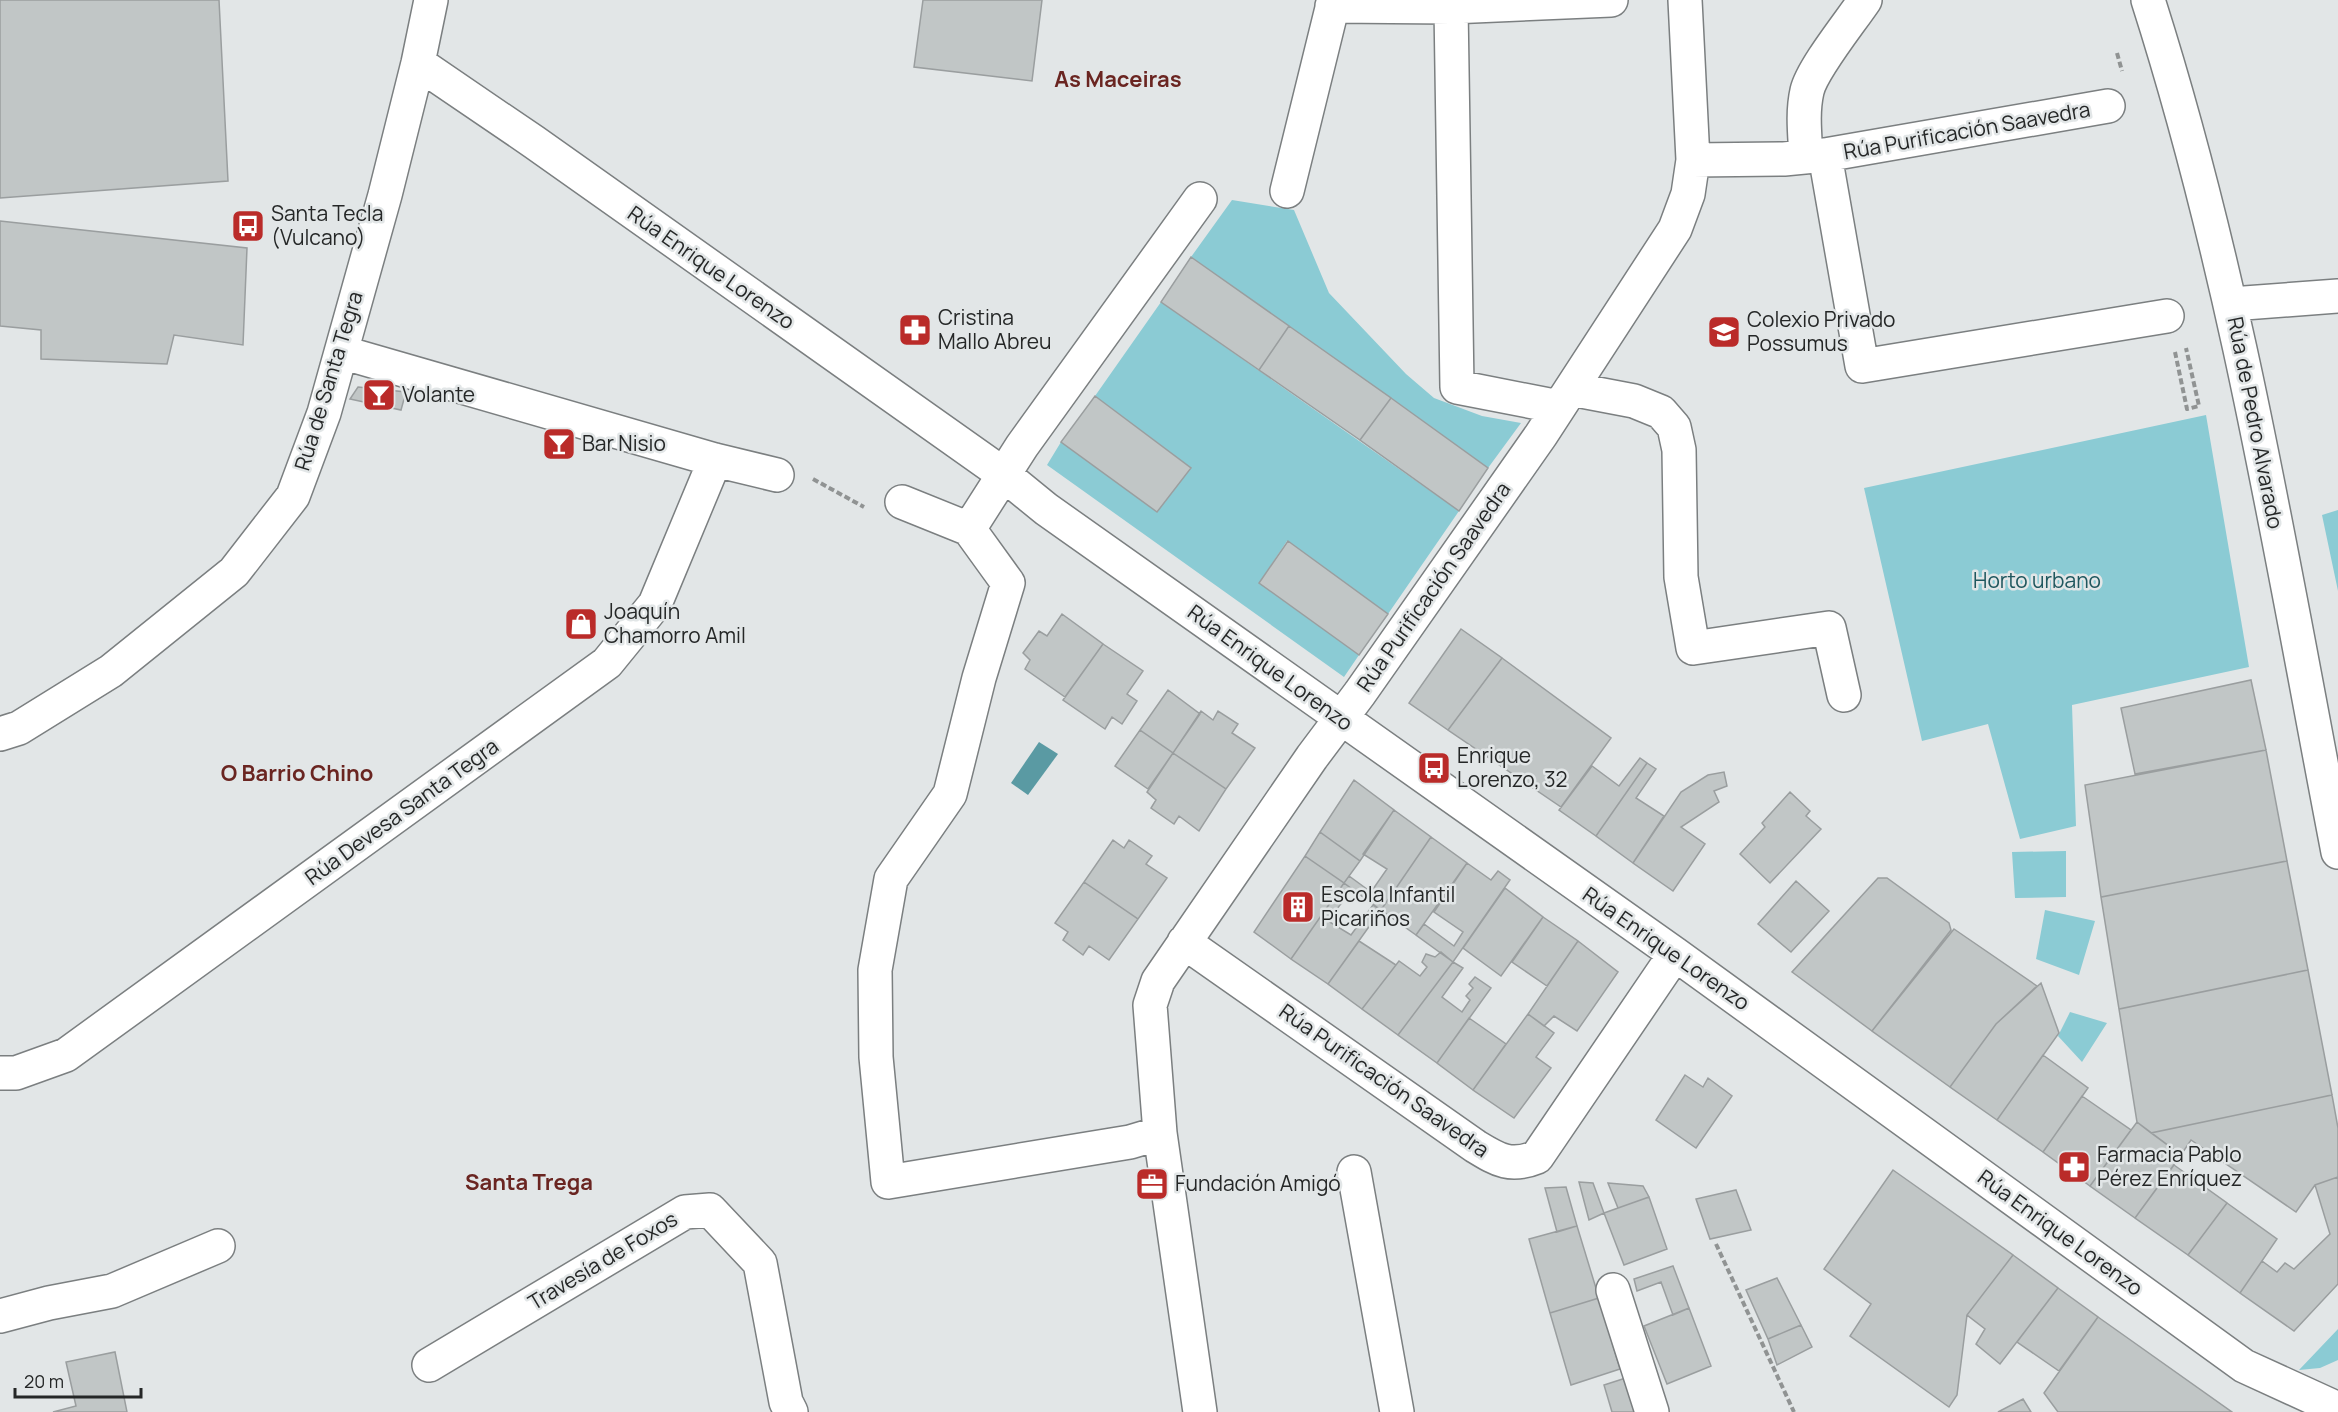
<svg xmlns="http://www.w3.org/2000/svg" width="2338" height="1412" viewBox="0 0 2338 1412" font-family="Manrope,sans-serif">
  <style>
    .green { fill: #8bcbd4 }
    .water { fill: #5a9aa3 }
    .building { fill: #c1c6c6; stroke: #9a9e9f; stroke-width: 1.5 }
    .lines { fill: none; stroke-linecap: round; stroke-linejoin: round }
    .minor-casing { stroke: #7b7f80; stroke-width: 36 }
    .path { stroke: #909393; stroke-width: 4; stroke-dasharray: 6 3; stroke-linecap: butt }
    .minor { stroke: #fff; stroke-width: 33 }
    .labels { text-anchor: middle; stroke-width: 5; stroke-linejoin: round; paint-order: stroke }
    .street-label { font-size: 21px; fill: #252727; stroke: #e2e6e7 }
    .poi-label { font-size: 21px; fill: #252727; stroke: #e2e6e7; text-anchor: start }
    .park-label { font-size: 21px; fill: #1f575e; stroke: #e2e6e7 }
    .neighbourhood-label { font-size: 22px; font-weight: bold; fill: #6a2521; stroke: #e2e6e7 }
  </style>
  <rect width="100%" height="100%" fill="#e2e6e7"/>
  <path class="green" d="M1232,200L1294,210L1329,293L1406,374L1434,398L1482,416L1521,423L1488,468L1191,257Z
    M1161,302L1459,511L1388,614L1287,541L1259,583L1359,655L1344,677L1047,465L1061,442L1157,512L1191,468L1095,396Z
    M2206,415L2249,667L2072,705L2076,826L2020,839L1988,724L1922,741L1864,488Z
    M2338,510V591L2322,515Z
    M2066,851V897L2015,898L2012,852Z
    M2045,910L2095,921L2079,975L2036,959Z
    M2070,1012L2107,1023L2082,1062L2058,1036Z
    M2338,1329V1360L2320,1368L2299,1370Z"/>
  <path class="water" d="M1039,742L1058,754L1028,795L1011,783Z"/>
  <path class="building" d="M0,0H219L228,181L0,198Z
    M923,0H1042L1032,81L914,67Z
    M0,221L247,248L243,345L174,335L167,364L41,359V330L0,326Z
    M1191,257L1289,326L1259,370L1161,302Z
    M1289,326L1391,398L1360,440L1259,370Z
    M358,387L406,392L401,410L350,399Z
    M1095,396L1191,468L1157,512L1061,442Z
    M1391,398L1488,468L1459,511L1360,440Z
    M1288,541L1388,614L1359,655L1259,583Z
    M1062,614L1103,644L1065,697L1025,669L1030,660L1023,653L1039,631L1047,636Z
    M1461,629L1502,658L1448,730L1409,703Z
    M1103,644L1143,671L1127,694L1137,701L1122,724L1112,717L1105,729L1063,700Z
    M1502,658L1611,738L1561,807L1448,730Z
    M2251,680L2266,750L2135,774L2121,708Z
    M1168,690L1200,714L1173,753L1140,730Z
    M1201,711L1213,720L1218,711L1238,724L1232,733L1255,748L1226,789L1173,753Z
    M1140,730L1173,753L1148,789L1115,766Z
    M2266,750L2287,861L2101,897L2085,785Z
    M1173,753L1226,789L1199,831L1179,816L1174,824L1151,808L1156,800L1147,792Z
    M1640,758L1647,763L1596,836L1559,810L1592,766L1619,786Z
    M1647,763L1656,769L1636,798L1664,816L1633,863L1596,836Z
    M1724,772L1727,786L1714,791L1719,802L1681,827L1705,844L1673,891L1633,863L1681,792L1708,775Z
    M1354,780L1394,810L1360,861L1320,832Z
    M1790,792L1810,811L1806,816L1821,829L1770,883L1740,854L1765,827L1762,823Z
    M1394,810L1431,837L1381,910L1344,883L1349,876L1371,892L1387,869L1363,854Z
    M1320,832L1360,861L1344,883L1305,856Z
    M1431,837L1467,863L1416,935L1381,910Z
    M1113,840L1124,848L1129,840L1152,856L1146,864L1167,878L1138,919L1084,882Z
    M1305,856L1344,883L1291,959L1254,932Z
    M2287,861L2308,970L2119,1009L2101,897Z
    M1467,863L1491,880L1498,871L1510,880L1453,962L1416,935L1424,924L1454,946L1463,932L1434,912Z
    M1878,878H1887L1949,923L1951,930L1872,1031L1792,972Z
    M1796,881L1829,911L1791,952L1758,924Z
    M1084,882L1138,919L1109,960L1089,946L1083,955L1063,940L1068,932L1055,923Z
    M1344,883L1352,889L1328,921L1351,935L1373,905L1381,910L1328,984L1291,959Z
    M1505,888L1543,917L1501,976L1463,948Z
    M1543,917L1578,941L1547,986L1512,962Z
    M1954,929L2037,986L1996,1024L1950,1087L1872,1031Z
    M1359,941L1396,965L1362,1009L1328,984Z
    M1578,941L1618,972L1577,1031L1554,1016L1544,1026L1528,1014Z
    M1441,952L1453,962L1398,1035L1362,1009L1399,961L1420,976L1427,967L1422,962L1426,954L1435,957Z
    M1453,962L1463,968L1442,997L1462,1012L1470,1000L1466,996L1473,988L1469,984L1475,977L1491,988L1437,1063L1398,1035Z
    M2308,970L2332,1095L2151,1133L2137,1122L2119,1009Z
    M2041,983L2059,1033L1997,1120L1950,1087L1996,1024Z
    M1528,1014L1554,1033L1536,1057L1551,1068L1514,1118L1473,1090Z
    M1469,1018L1506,1044L1473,1090L1437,1063Z
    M2043,1055L2088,1088L2043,1152L1997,1120Z
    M1685,1075L1703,1087L1708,1078L1732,1096L1696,1148L1656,1120Z
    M2332,1095L2338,1128V1177L2315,1185L2296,1212L2191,1140L2181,1155L2151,1133Z
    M2082,1096L2131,1130L2090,1186L2043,1152Z
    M2137,1122L2181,1155L2135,1218L2090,1186Z
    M2174,1165L2227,1203L2188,1255L2135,1218Z
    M1893,1170L2013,1255L1967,1315L1957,1395L1949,1407L1850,1336L1871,1304L1824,1269Z
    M2338,1177V1284L2294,1331L2240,1293L2262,1261L2277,1272L2285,1263L2294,1269L2330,1234L2315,1185Z
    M1579,1182L1593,1183L1604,1213L1589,1220Z
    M1608,1183L1643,1186L1649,1197L1618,1208Z
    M1566,1187L1577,1226L1557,1232L1545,1188Z
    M1736,1190L1751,1230L1710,1239L1696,1199Z
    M1649,1197L1667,1249L1624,1265L1604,1213Z
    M2227,1203L2277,1239L2240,1293L2188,1255Z
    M1577,1226L1599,1298L1550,1313L1529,1239Z
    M2013,1255L2058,1288L2000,1364L1976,1344L1985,1329L1967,1315Z
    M1673,1266L1689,1308L1673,1315L1661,1282L1637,1291L1634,1279Z
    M1777,1278L1801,1325L1768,1339L1746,1290Z
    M2058,1288L2098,1317L2059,1371L2017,1342Z
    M1599,1298L1620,1369L1571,1385L1550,1313Z
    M1689,1308L1711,1366L1667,1384L1644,1326Z
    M2098,1317L2232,1412H2058L2044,1393Z
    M1801,1325L1812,1347L1777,1365L1768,1339Z
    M115,1352L127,1412H53L76,1406L66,1362Z
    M1632,1376L1644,1412H1612L1604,1385Z
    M2023,1399L2031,1412H1998Z"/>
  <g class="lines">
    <g class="minor-casing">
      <path id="minor" d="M2148,0C2237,278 2283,567 2338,852
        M1332,6L1451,7L1611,0
        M1451,7L1457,387L1559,407
        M418,63L534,142L1003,474L1046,509L1675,954L2244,1366L2338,1409
        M1825,155L1862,366L2167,316
        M1806,157C1805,136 1802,113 1807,91C1812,69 1851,21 1865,0
        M1693,160L1784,159L1825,155L2108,106
        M1287,191L1334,0
        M2231,304L2338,296
        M341,352L715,460L777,475
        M1571,389L1634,401L1661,412L1674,427L1679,450L1681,577L1693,648L1829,628L1844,695
        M902,502L969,529
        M0,734L19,728L111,671L234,572L293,496L324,413L385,195L418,63L431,0
        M1184,942L1475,1146C1498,1160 1510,1168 1537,1157L1675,954
        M0,1073H16L66,1055L607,663L655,604L715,460
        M1160,1133L1130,1142L888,1182L876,1057L875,970L891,879L950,794L979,678L1008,583L969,529L1022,446L1200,199
        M1354,1172L1397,1412
        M1613,1290L1652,1412
        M0,1316L49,1303L112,1291L218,1246
        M429,1365L685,1212L710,1210L760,1263L786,1402L791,1412
        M1200,1412L1160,1133L1150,1005L1158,981L1312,757L1360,693L1541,435L1675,229L1688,194L1693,160L1685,0"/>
    </g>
    <path class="path" d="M2117,53L2122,71
      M2175,352L2187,409L2199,406L2186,348
      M813,479L864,507
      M1716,1244L1794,1412"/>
    <use href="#minor" class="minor"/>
  </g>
  <defs>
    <g id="bus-square" transform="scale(1.725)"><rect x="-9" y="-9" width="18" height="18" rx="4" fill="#ba2b29" stroke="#e2e6e7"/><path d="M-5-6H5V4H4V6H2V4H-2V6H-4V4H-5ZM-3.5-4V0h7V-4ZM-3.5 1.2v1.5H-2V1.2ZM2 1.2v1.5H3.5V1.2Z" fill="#fff"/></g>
    <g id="pharmacy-square" transform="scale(1.725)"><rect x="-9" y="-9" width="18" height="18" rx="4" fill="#ba2b29" stroke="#e2e6e7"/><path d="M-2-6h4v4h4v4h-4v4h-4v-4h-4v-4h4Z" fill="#fff"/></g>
    <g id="school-square" transform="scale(1.725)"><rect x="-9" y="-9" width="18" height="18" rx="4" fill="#ba2b29" stroke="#e2e6e7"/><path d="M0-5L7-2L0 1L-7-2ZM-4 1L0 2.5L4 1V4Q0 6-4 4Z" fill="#fff"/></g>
    <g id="bar-square" transform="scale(1.725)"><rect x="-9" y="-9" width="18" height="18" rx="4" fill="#ba2b29" stroke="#e2e6e7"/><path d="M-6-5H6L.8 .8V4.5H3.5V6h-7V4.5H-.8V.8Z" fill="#fff"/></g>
    <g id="shop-square" transform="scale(1.725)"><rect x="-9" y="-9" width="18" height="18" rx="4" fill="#ba2b29" stroke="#e2e6e7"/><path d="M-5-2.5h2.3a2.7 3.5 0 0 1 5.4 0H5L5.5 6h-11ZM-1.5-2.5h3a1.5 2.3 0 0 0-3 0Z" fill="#fff"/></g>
    <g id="building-square" transform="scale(1.725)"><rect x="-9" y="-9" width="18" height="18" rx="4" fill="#ba2b29" stroke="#e2e6e7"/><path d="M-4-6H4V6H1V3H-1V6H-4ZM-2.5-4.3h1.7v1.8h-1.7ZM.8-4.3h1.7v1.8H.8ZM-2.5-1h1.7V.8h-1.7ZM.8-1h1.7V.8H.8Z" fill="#fff"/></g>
    <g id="office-square" transform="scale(1.725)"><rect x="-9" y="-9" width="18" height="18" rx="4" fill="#ba2b29" stroke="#e2e6e7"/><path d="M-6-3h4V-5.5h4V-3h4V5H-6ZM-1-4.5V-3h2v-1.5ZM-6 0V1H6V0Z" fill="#fff"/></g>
  </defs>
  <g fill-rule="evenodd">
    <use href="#bus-square" x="248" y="226"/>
    <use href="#pharmacy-square" x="915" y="330"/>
    <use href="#school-square" x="1724" y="332"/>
    <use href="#bar-square" x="379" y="395"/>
    <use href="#bar-square" x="559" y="444"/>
    <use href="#shop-square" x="581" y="624"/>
    <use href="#bus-square" x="1434" y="768"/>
    <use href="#building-square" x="1298" y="907"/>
    <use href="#pharmacy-square" x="2074" y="1167"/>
    <use href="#office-square" x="1152" y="1184"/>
  </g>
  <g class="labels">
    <g class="street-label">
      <text transform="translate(1967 131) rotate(-10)" y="7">Rúa Purificación Saavedra</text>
      <text transform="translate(711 268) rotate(35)" y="7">Rúa Enrique Lorenzo</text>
      <text transform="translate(329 381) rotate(-73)" y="7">Rúa de Santa Tegra</text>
      <text transform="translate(2255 423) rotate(79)" y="7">Rúa de Pedro Alvarado</text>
      <text transform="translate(1434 587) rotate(-55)" y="7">Rúa Purificación Saavedra</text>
      <text transform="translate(1270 668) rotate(36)" y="7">Rúa Enrique Lorenzo</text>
      <text transform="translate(402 812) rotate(-36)" y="7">Rúa Devesa Santa Tegra</text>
      <text transform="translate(1666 949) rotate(35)" y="7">Rúa Enrique Lorenzo</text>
      <text transform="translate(1384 1081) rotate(35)" y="7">Rúa Purificación Saavedra</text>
      <text transform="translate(2060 1233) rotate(36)" y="7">Rúa Enrique Lorenzo</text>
      <text transform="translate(603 1261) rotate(-31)" y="7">Travesía de Foxos</text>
    </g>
    <g class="poi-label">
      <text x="271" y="221">Santa Tecla<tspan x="271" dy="24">(Vulcano)</tspan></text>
      <text x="938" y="325">Cristina<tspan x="938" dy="24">Mallo Abreu</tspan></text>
      <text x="1747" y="327">Colexio Privado<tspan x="1747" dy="24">Possumus</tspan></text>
      <text x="402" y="402">Volante</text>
      <text x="582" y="451">Bar Nisio</text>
      <text x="604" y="619">Joaquín<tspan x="604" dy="24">Chamorro Amil</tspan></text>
      <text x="1457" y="763">Enrique<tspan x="1457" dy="24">Lorenzo, 32</tspan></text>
      <text x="1321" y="902">Escola Infantil<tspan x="1321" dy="24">Picariños</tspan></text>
      <text x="2097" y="1162">Farmacia Pablo<tspan x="2097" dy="24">Pérez Enríquez</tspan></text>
      <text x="1175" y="1191">Fundación Amigó</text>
    </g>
    <g class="park-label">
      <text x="2037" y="588">Horto urbano</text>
    </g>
    <g class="neighbourhood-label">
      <text x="1118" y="87">As Maceiras</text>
      <text x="297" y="781">O Barrio Chino</text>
      <text x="529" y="1190">Santa Trega</text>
    </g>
  </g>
  <path d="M15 1388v9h126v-9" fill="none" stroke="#252727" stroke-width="3"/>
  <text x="24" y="1388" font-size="18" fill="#252727" stroke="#e2e6e7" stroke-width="4.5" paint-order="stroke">20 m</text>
</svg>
